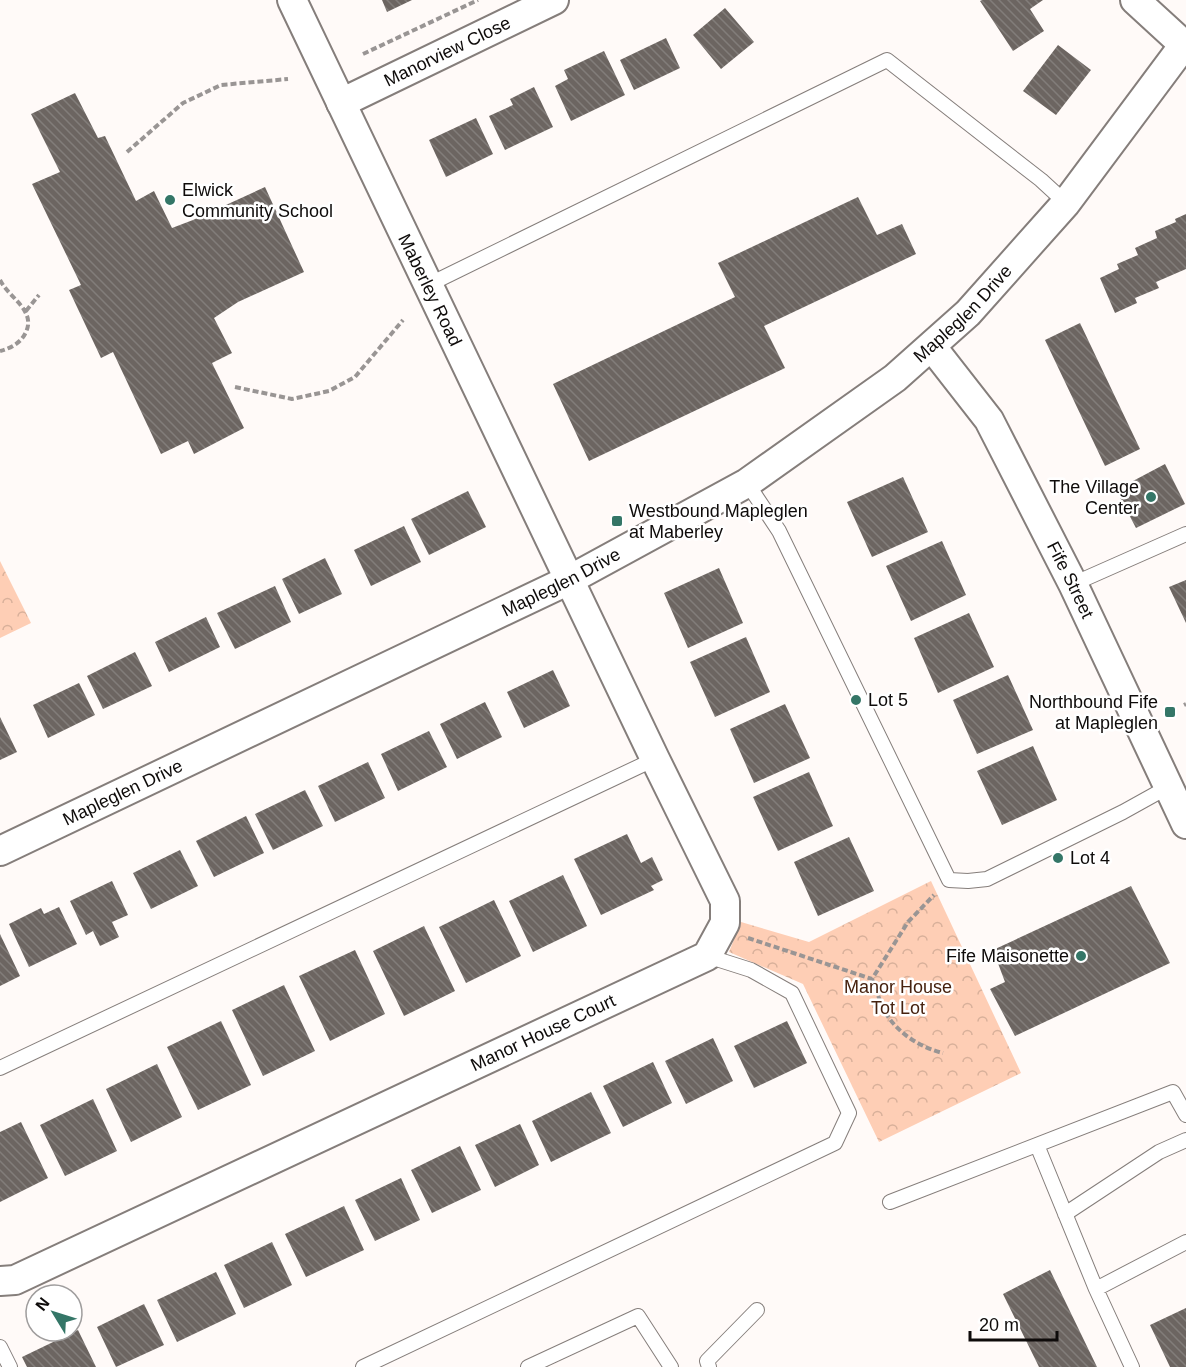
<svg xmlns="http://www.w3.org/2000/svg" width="1186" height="1367" viewBox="0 0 1186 1367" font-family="Arial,sans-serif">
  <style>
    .park { fill: url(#park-crowns) }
    .building { fill: url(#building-back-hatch) }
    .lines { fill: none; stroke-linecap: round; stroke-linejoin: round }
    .service-casing { stroke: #857e7b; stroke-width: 16 }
    .minor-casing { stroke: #857e7b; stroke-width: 32 }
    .path { stroke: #999594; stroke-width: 4; stroke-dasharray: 6 3; stroke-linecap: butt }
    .service { stroke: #fff; stroke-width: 14 }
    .minor { stroke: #fff; stroke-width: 28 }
    .poi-dot { fill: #347667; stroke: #fff; stroke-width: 2 }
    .labels { text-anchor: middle; stroke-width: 5; stroke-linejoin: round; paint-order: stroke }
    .street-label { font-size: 18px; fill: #0e0b0a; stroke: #fff }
    .poi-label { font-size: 18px; fill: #0e0b0a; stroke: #fff; text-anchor: start }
    .park-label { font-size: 18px; fill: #46220f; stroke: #fff }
  </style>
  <defs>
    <pattern id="park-crowns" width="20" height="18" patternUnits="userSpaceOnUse" patternTransform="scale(1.5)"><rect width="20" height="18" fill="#feceb5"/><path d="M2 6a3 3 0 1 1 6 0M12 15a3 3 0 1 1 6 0" fill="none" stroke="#d8b09a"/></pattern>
    <pattern id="building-back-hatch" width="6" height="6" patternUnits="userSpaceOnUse" patternTransform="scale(1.5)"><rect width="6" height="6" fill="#6c6561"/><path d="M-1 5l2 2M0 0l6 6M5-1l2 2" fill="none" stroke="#827d7a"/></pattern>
  </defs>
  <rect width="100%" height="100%" fill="#fffaf8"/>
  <path class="park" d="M0,561L31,623L0,638Z
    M931,881L1021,1073L879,1142L803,984L729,952L741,922L809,942Z"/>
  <path class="building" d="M382,0H412L387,12Z
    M982,0H1043L1030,9L1044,31L1013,51L980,1Z
    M725,8L754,42L721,69L693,35Z
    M666,38L680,68L634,90L620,60Z
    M1058,45L1091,70L1056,115L1023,91Z
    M604,51L625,95L571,121L555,86L568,79L564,70Z
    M534,87L553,127L505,150L489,116L513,105L510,99Z
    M75,93L98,138L105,136L136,201L154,191L172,228L193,220L265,187L304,272L238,302L214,318L232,353L212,363L244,428L194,454L188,441L161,454L113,352L101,358L69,290L81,285L32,184L60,172L31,114Z
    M476,118L493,154L446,177L429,140Z
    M858,197L877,235L902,224L916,254L764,326L785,368L589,461L553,384L735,297L718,263Z
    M1186,214V269L1156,282L1159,288L1135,298L1137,303L1115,313L1100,278L1119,269L1117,264L1138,255L1135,248L1157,238L1155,231L1176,222L1175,219Z
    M1080,323L1140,449L1105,466L1045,340Z
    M1165,464L1185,504L1136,528L1116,490Z
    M903,477L928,532L872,557L847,502Z
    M468,491L486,527L429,555L411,519Z
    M404,526L421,562L371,586L354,550Z
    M942,541L966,595L911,621L886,566Z
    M325,558L342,594L299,614L282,579Z
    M719,568L743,623L688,648L664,593Z
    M1186,580V623L1169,587Z
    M275,586L291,622L235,649L217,613Z
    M969,613L994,667L938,693L914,638Z
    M206,617L220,647L169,672L155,642Z
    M746,637L770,692L715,717L690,662Z
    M135,652L152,686L103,709L87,676Z
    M553,670L570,706L524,728L507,692Z
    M1008,675L1033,730L977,754L953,700Z
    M79,683L95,715L48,738L33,705Z
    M485,702L502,737L457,759L440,724Z
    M785,704L810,758L754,783L730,729Z
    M0,717L17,752L0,760Z
    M429,731L447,767L398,791L381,754Z
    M1033,746L1057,800L1002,825L977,771Z
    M368,762L385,798L335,822L318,786Z
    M809,772L833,826L778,851L753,797Z
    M305,790L323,826L273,850L255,814Z
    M246,816L264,853L214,877L196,841Z
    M627,834L641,863L652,857L663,880L651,886L654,890L601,915L574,859Z
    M849,837L874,891L818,916L794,862Z
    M180,850L198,886L151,909L133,873Z
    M563,875L587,926L533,952L509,901Z
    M112,881L128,915L112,922L119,937L100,946L93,931L86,935L70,901Z
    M1131,886L1170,963L1015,1036L990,989L1005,982L993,950Z
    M494,900L521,956L466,983L439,927Z
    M59,907L77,944L29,967L9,924L41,908L44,914Z
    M424,926L455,991L404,1016L373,951Z
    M0,934L20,976L0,986Z
    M355,950L385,1014L330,1041L299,976Z
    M284,985L315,1051L263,1076L232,1010Z
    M221,1021L251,1085L198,1110L167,1047Z
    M787,1021L807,1063L754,1088L734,1046Z
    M713,1038L733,1081L686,1104L665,1061Z
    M653,1062L672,1103L623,1127L603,1086Z
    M157,1064L182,1117L131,1142L106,1089Z
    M591,1092L611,1133L551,1162L532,1121Z
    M93,1099L117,1151L65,1176L40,1125Z
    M21,1122L48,1178L0,1202V1132Z
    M520,1124L539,1165L495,1187L475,1145Z
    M460,1146L481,1190L432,1213L411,1170Z
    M401,1178L420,1220L375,1241L355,1200Z
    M344,1206L364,1250L306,1277L285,1234Z
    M272,1242L292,1285L244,1308L224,1265Z
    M1050,1270L1097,1367H1039L1003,1294Z
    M216,1272L236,1314L177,1342L157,1300Z
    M144,1304L164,1345L116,1367L97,1327Z
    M1186,1308V1367H1170L1150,1325Z
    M78,1330L96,1367H27L22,1357Z"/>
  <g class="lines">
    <g class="service-casing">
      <path id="service" d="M428,285L887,60L1041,180L1066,203
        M747,483L779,531L949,880L968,881L987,879L1123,812L1168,787
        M1073,584L1186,534
        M0,1068L655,759
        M1037,1145L1096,1289
        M890,1202L1173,1092L1186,1115
        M1065,1214L1159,1152L1186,1140
        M0,1347L10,1367
        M363,1367L835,1143L849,1113L792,993L751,970L707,956
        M528,1367L638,1316L671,1367
        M709,1367L707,1361L757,1310
        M1132,1367L1096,1289L1186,1242"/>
    </g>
    <g class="minor-casing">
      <g id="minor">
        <path d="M1135,0L1184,45"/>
        <path id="s1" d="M341,103L554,0"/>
        <path id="s2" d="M932,347L989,420L1073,584L1186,824"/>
        <path id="s3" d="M0,851L569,580L747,483L895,378L968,313L1066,203L1186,42"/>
        <path id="s4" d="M0,1281L15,1280L707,956L725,923V901L655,759L292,0"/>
      </g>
    </g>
    <path class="path" d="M363,54L478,0
      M127,152L183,103L221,85L288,79
      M0,280C9,298 36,310 26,332C21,343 11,348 0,351
      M26,311L39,295
      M235,387L292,399L329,391L355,377L403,320
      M1184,705L1186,704
      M748,938L872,979L908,922L934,895
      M872,979C877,991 881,1007 889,1018C901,1035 922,1048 943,1053"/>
    <use href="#service" class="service"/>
    <use href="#minor" class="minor"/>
  </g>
  <g class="poi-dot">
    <circle cx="170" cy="200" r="6"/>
    <circle cx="1151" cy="497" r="6"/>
    <rect x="611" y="515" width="12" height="12" rx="3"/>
    <circle cx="856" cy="700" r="6"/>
    <rect x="1164" y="706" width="12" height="12" rx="3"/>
    <circle cx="1058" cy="858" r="6"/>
    <circle cx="1081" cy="956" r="6"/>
  </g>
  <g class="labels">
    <g class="street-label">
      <text dy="6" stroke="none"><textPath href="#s1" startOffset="118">Manorview Close</textPath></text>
      <text transform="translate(430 290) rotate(64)" y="6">Maberley Road</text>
      <text dy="6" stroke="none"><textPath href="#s3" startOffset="1108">Mapleglen Drive</textPath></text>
      <text dy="6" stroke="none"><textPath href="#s2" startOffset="272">Fife Street</textPath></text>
      <text dy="6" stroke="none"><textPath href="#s3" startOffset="622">Mapleglen Drive</textPath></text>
      <text dy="6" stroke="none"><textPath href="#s3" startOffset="136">Mapleglen Drive</textPath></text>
      <text dy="6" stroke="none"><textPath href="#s4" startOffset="598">Manor House Court</textPath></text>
    </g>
    <g class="poi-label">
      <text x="182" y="196">Elwick<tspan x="182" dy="21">Community School</tspan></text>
      <text x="1139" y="493" text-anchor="end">The Village<tspan x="1139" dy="21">Center</tspan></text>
      <text x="629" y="517">Westbound Mapleglen<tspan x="629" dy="21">at Maberley</tspan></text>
      <text x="868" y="706">Lot 5</text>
      <text x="1158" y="708" text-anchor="end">Northbound Fife<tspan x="1158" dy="21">at Mapleglen</tspan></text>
      <text x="1070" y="864">Lot 4</text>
      <text x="1069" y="962" text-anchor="end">Fife Maisonette</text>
    </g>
    <g class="park-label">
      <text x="898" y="993">Manor House<tspan x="898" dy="21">Tot Lot</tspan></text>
    </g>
  </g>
  <g transform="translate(54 1313) rotate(308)"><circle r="28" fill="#ffffff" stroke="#9f9d9d" stroke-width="1.5"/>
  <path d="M0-4.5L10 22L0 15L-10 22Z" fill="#347667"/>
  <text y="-9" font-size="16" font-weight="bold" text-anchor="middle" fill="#0e0b0a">N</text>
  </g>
  <path d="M970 1331v9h87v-9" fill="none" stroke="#0e0b0a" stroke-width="3"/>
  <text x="979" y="1331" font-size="18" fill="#0e0b0a" stroke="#ffffff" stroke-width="4.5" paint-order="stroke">20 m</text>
</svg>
